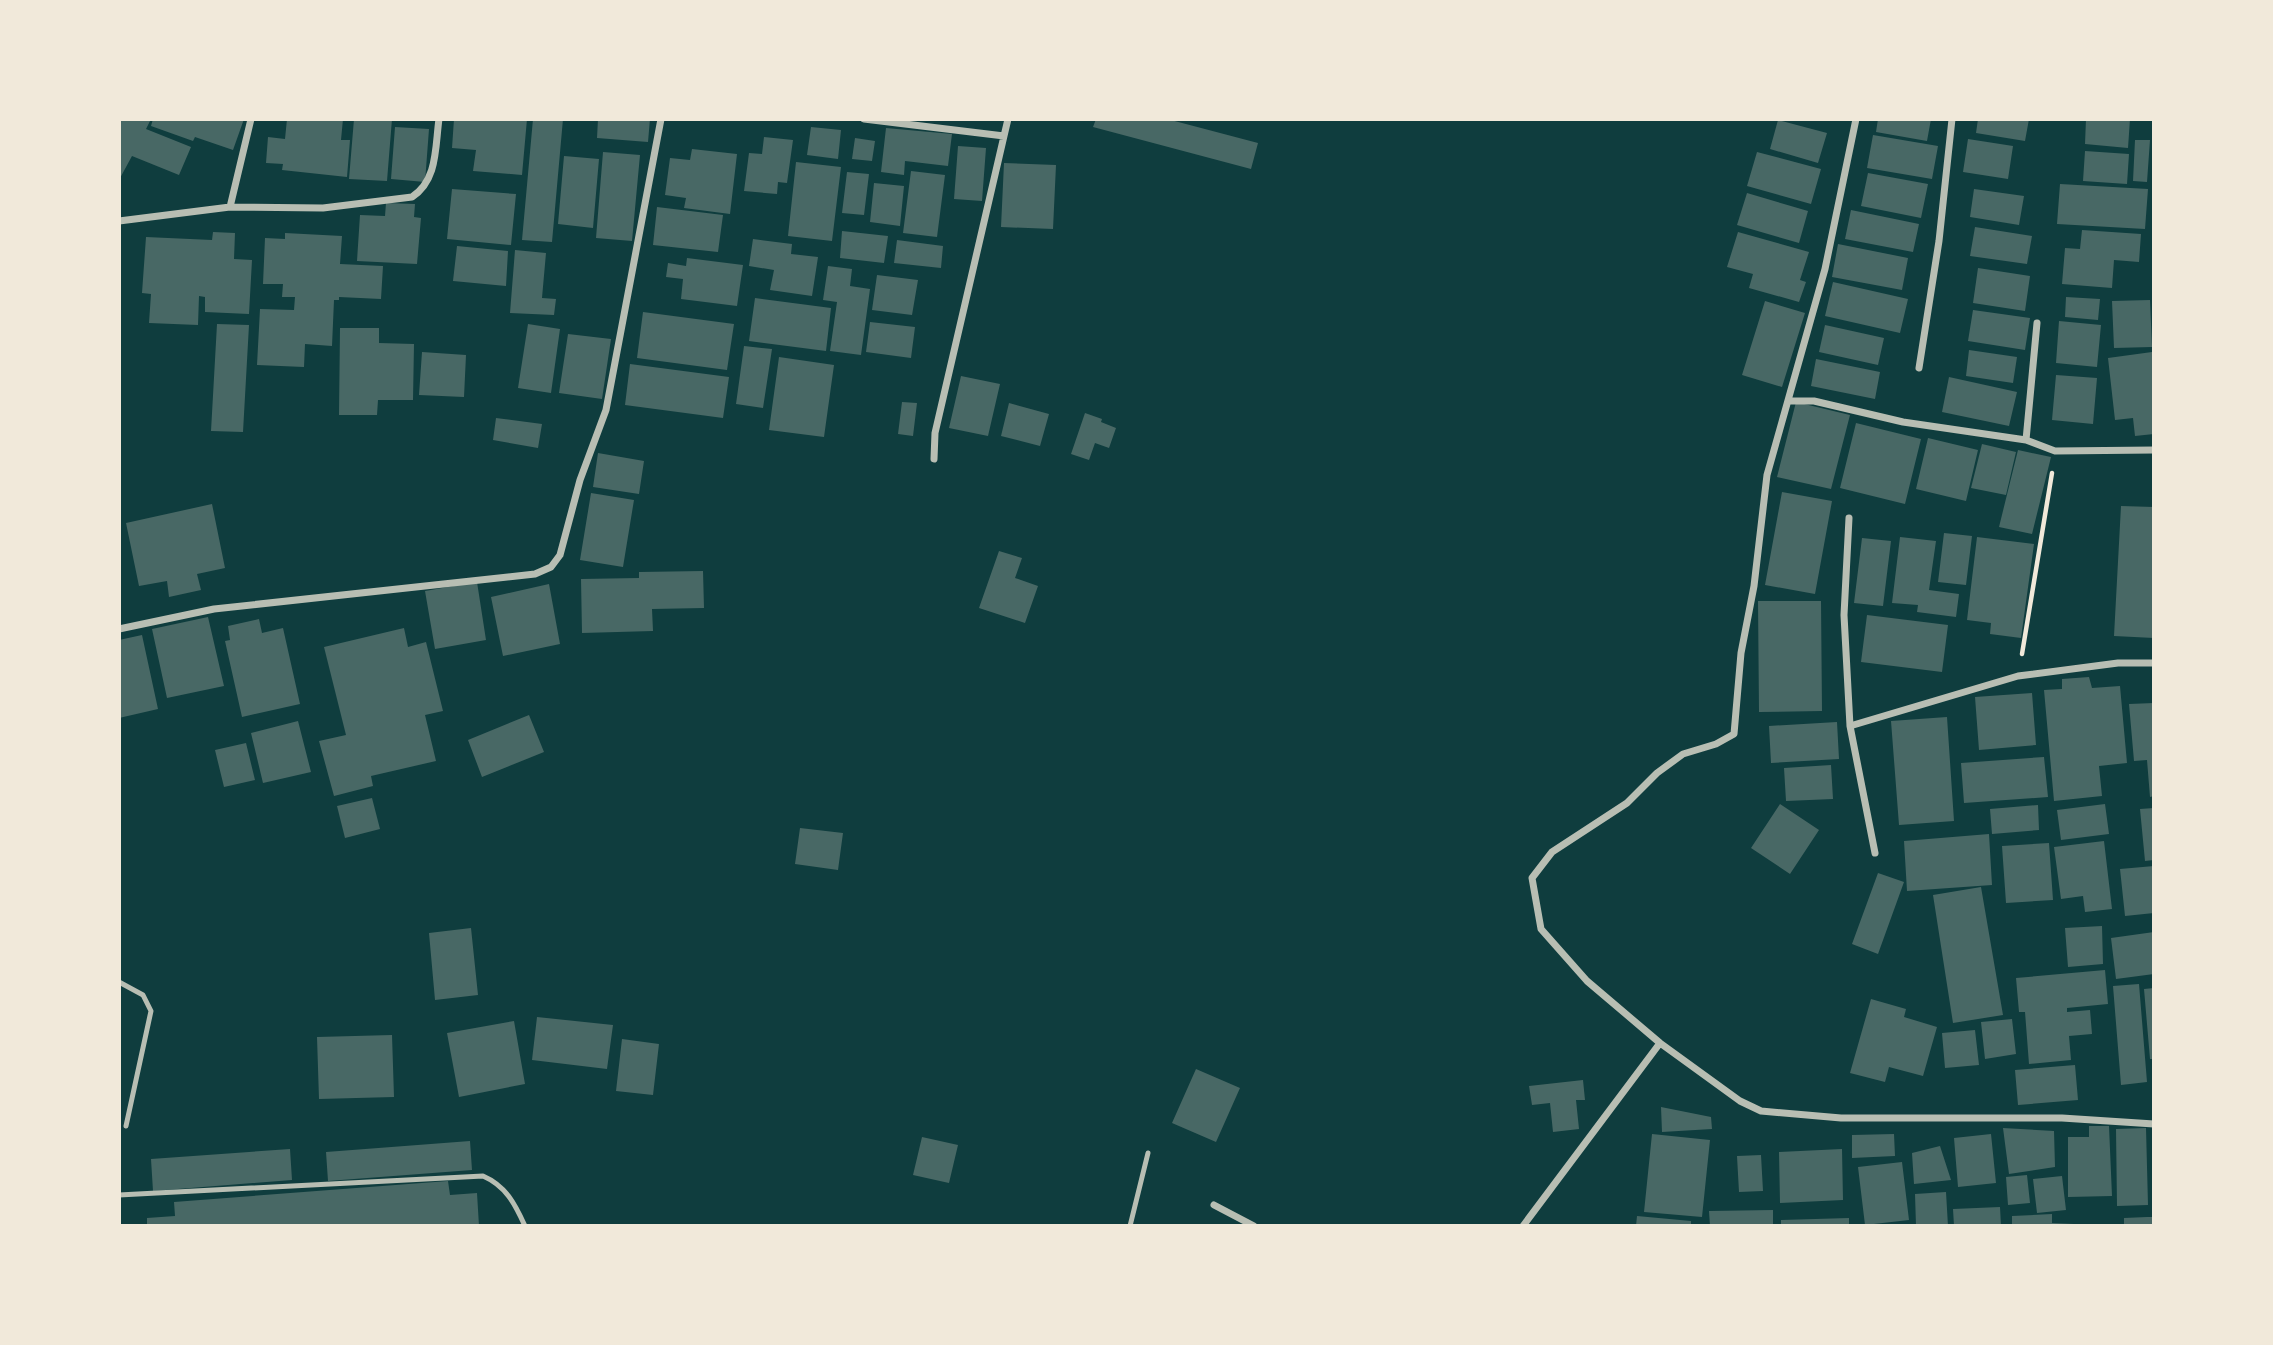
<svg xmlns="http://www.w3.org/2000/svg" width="2273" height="1345" viewBox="0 0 2273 1345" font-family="Lato,sans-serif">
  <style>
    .building { fill: #486865 }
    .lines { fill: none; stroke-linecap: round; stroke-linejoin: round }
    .path { stroke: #f1e9da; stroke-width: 4.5 }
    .service { stroke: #b8beb3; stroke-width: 5 }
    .minor { stroke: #b8beb3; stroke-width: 7 }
  </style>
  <rect width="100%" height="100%" fill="#0f3d3e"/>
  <path class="building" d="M119,119H151L146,129L191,147L179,175L132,156L119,180Z
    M153,119H244L233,150L195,137L193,141L151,126Z
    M287,119H343L341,140H350L347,177L282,170L283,164L266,163L268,137L285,139Z
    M354,119H392L387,181L349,179Z
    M454,119H527L522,175L473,171L476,150L452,148Z
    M533,119H563L552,242L522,240Z
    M598,119H650L648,142L597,138Z
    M1096,119H1167L1258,143L1251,169L1093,127Z
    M1878,119H1931L1927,141L1876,132Z
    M1978,119H2029L2025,141L1976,133Z
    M2086,119H2130L2128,148L2085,144Z
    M1778,120L1827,133L1818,163L1770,149Z
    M395,127L429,129L425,182L391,179Z
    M811,127L841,130L838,159L807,155Z
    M886,128L952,134L948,166L905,161L904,175L881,172Z
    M1873,135L1938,146L1932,179L1867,168Z
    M764,137L793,140L787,183L778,182L777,194L744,191L749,153L762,154Z
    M855,138L875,141L872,161L852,159Z
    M1968,139L2013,146L2008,179L1963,172Z
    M2135,140H2150L2147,182L2133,181Z
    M958,146L986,148L982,201L954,199Z
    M692,149L737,154L730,214L684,208L686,198L665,195L670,158L690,160Z
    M2085,151L2129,154L2127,184L2083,181Z
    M603,152L640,155L632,241L596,238Z
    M1757,152L1821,169L1811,204L1747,186Z
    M564,156L599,159L593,228L558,224Z
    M796,162L841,167L832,241L788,236Z
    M1004,163L1056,165L1053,229L1001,227Z
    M911,171L945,175L937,237L903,233Z
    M847,172L869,174L864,215L842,213Z
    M1868,173L1928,184L1921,218L1861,206Z
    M874,183L904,186L900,226L870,222Z
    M2060,184L2148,189L2145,229L2057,224Z
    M452,189L516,194L511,245L447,239Z
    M1974,189L2024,196L2019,225L1970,217Z
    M1747,193L1808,211L1799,243L1737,225Z
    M386,203L415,204L414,217L421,218L417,264L357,261L360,215L385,216Z
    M657,207L723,215L718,252L653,245Z
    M1851,210L1919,224L1913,252L1845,239Z
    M1975,227L2032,236L2027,264L1970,256Z
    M2082,230L2141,234L2139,262L2114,260L2112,288L2062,284L2065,248L2080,249Z
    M842,231L888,236L884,263L840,258Z
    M213,232L235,233L234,259L252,260L249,314L205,312V297L199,296L198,325L149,323L151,294L142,293L146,237L212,240Z
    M1738,232L1809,252L1800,280L1806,282L1799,302L1749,288L1753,274L1727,267Z
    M285,233L342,236L340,264L383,266L381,299L339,297V300H334L332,346L305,344L304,367L257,365L260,309L294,310L295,297H282L283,284H263L265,238L285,239Z
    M753,239L792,244L791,254L818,257L812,296L770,290L774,270L749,266Z
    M897,240L943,246L941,268L894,263Z
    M1838,244L1908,258L1902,290L1832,277Z
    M457,246L508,251L506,286L453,281Z
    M515,250L546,253L542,298L556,299L554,315L510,313Z
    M687,258L743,265L737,306L681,299L683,279L666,277L668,263L686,266Z
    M828,266L852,269L850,286L870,289L861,355L830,351L837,302L823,300Z
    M1978,268L2030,276L2025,311L1973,303Z
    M877,275L918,280L912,315L872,310Z
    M1833,282L1908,299L1900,333L1825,316Z
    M2066,297L2100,299L2098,320L2065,317Z
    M755,298L831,308L826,351L749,341Z
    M2150,300L2152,347L2114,348L2112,301Z
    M1765,301L1805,313L1782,387L1742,375Z
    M1973,310L2030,318L2025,350L1968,341Z
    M643,312L734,324L727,370L637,358Z
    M2059,321L2101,325L2097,367L2056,363Z
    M870,322L915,327L911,358L866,352Z
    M217,324L249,325L243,432L211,431Z
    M528,324L560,329L551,393L518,388Z
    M1825,325L1884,338L1878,365L1819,352Z
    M340,328H379V343L414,344L413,400H378L377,415H339Z
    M568,334L611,339L602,399L559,393Z
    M744,346L772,349L763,408L736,404Z
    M1969,350L2017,357L2013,383L1966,376Z
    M422,352L466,355L464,397L419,395Z
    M2152,352L2154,434L2135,436L2133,418L2115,420L2108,358Z
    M779,357L834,365L824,437L769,430Z
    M1816,359L1880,372L1875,399L1811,386Z
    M630,364L729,377L723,418L625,405Z
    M2056,375L2097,378L2093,424L2052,420Z
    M961,376L1000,384L988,436L949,428Z
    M1949,377L2017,392L2009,426L1942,412Z
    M902,402L917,403L913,436L898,434Z
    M1796,402L1850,415L1831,489L1777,477Z
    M1009,403L1049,414L1040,446L1001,436Z
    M1085,413L1102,419L1101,422L1116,428L1109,448L1095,443L1089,460L1071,454Z
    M496,418L542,424L538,448L493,440Z
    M1856,423L1921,439L1905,504L1840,488Z
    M1928,438L1978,450L1966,501L1916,489Z
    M1982,444L2016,452L2006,495L1971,488Z
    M2018,450L2051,457L2032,534L1999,527Z
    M598,453L644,461L639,494L593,487Z
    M1782,492L1832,501L1815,594L1765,585Z
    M591,493L634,500L623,567L580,560Z
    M212,504L225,568L197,574L201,590L169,597L167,581L139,586L126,523Z
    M2121,506L2154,507V638L2114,636Z
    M1944,533L1972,536L1966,585L1938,582Z
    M1900,537L1936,541L1929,590L1959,594L1956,617L1917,612L1918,605L1892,603Z
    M1977,537L2034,544L2021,638L1990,634L1991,623L1967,620Z
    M1862,538L1891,541L1883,606L1854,603Z
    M999,551L1022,558L1015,578L1038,586L1025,623L979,608Z
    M703,571L704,608L652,609L653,631L582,633L581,579L639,578V572Z
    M477,582L486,640L435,649L425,591Z
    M549,584L560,644L503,656L491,597Z
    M1758,601H1821L1822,711L1759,712Z
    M1867,615L1948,625L1942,672L1861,662Z
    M208,617L224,686L167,698L152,629Z
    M259,619L262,633L283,628L300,704L242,717L225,641L230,640L228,626Z
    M404,628L408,647L426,642L443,711L425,715L436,761L371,776L373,786L334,796L319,741L346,735L324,647Z
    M142,635L158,709L119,718V640Z
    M2089,677L2092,688L2120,686L2127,763L2099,766L2102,796L2054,801L2044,690L2062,689V679Z
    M2032,693L2036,745L1979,750L1975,697Z
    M2154,703V796L2150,797L2147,760L2134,761L2129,704Z
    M529,715L544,752L482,777L468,740Z
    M1947,717L1954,821L1899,825L1891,721Z
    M298,721L311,772L263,783L251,733Z
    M1837,722L1839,759L1771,763L1769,726Z
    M246,743L255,780L224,787L215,750Z
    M2044,757L2048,797L1964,803L1961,763Z
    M1831,765L1833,799L1786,801L1784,768Z
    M372,798L380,829L345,838L337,806Z
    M1780,804L1819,830L1790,874L1751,848Z
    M2105,804L2109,834L2061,840L2057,810Z
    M2038,805L2039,830L1992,834L1990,809Z
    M2154,808V860L2145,861L2140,809Z
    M800,828L843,833L838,870L795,864Z
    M1989,834L1992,885L1907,891L1904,841Z
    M2104,841L2112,909L2085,912L2083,896L2061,899L2054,847Z
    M2049,843L2053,900L2006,903L2002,846Z
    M2154,866V913L2125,916L2120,869Z
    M1878,873L1904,882L1878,954L1852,944Z
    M1981,887L2003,1015L1953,1023L1933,895Z
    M2102,926L2103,964L2068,967L2065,928Z
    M471,928L478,995L435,1000L429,933Z
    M2154,932V974L2116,979L2111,938Z
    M2105,970L2108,1004L2067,1008V1012L2090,1010L2092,1034L2069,1036L2071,1060L2029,1064L2025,1012H2019L2016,978Z
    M2139,984L2147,1082L2121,1085L2113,986Z
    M2154,988V1059H2150L2144,989Z
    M1871,999L1906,1009L1904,1017L1937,1027L1923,1076L1889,1067L1885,1082L1850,1073Z
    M537,1017L613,1025L607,1069L532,1060Z
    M2012,1019L2016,1054L1985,1059L1981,1022Z
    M514,1021L525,1084L459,1097L447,1033Z
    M1975,1030L1979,1065L1945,1068L1942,1033Z
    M392,1035L394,1097L319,1099L317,1037Z
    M622,1039L659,1044L653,1095L616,1091Z
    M2075,1065L2078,1100L2018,1105L2015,1070Z
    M1196,1069L1240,1088L1216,1142L1172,1123Z
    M1583,1080L1585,1100H1576L1579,1129L1553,1132L1550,1103L1532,1105L1529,1086Z
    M1661,1107L1711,1117L1712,1129L1662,1132Z
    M2089,1126H2109L2112,1196L2068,1197V1137H2089Z
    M2003,1128L2054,1131L2055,1167L2009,1174Z
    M2146,1128L2148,1205L2117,1206L2116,1129Z
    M1652,1134L1710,1140L1702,1217L1644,1212Z
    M1894,1134L1895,1156L1852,1158V1135Z
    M1991,1134L1996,1183L1958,1187L1954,1138Z
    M922,1137L958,1145L949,1183L913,1175Z
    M470,1141L472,1170L328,1181L326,1152Z
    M1940,1146L1951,1180L1914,1184L1912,1153Z
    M290,1149L292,1180L153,1191L151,1159Z
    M1842,1149L1843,1200L1780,1203L1779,1152Z
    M1761,1155L1763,1191L1739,1192L1737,1156Z
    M1902,1162L1909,1220L1865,1225L1858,1167Z
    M2027,1175L2030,1203L2008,1205L2006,1177Z
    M2062,1176L2066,1210L2037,1213L2033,1179Z
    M448,1181L450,1195L477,1193L479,1226H147V1218L175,1216L174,1202Z
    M1946,1192L1948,1226H1916L1915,1194Z
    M2000,1207L2001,1226H1954L1953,1209Z
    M1773,1210V1226H1710L1709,1211Z
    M2052,1214V1223L2074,1224V1226H2012V1216Z
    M1637,1216L1691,1221V1226H1636Z
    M2147,1217H2154V1226H2124V1218Z
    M1849,1218V1226H1781V1220Z"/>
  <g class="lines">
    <path class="path" d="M2022,654L2052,473"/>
    <path class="service" d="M119,982L143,995L151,1011L126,1126
      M119,1195L483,1176C506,1186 515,1204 525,1226
      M1130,1226L1148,1153"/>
    <path class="minor" d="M864,119L1004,136L1008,119
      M1856,119L1825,269L1767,475L1754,586L1741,653L1734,734L1716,744L1683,754L1657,773L1627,803L1552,852L1532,878L1541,929L1587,981L1660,1043L1740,1101L1761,1111L1841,1118H2062L2154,1124
      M230,207L251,119
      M119,221L230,207L323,208L412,197C438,180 435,147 439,119
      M1919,368L1939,241L1952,119
      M1789,401H1814L1903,422L2026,440L2055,451L2154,450
      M2026,440L2037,323
      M934,459L935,433L1004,136
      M1849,518L1844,615L1850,726L1875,853
      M119,629L214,609L535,574L551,567L560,555L580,480L606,410L661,119
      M1850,726L2018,676L2118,663H2154
      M1214,1205L1254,1226
      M1523,1226L1660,1043"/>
  </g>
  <rect width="2273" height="1345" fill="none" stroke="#f1e9da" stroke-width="242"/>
</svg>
